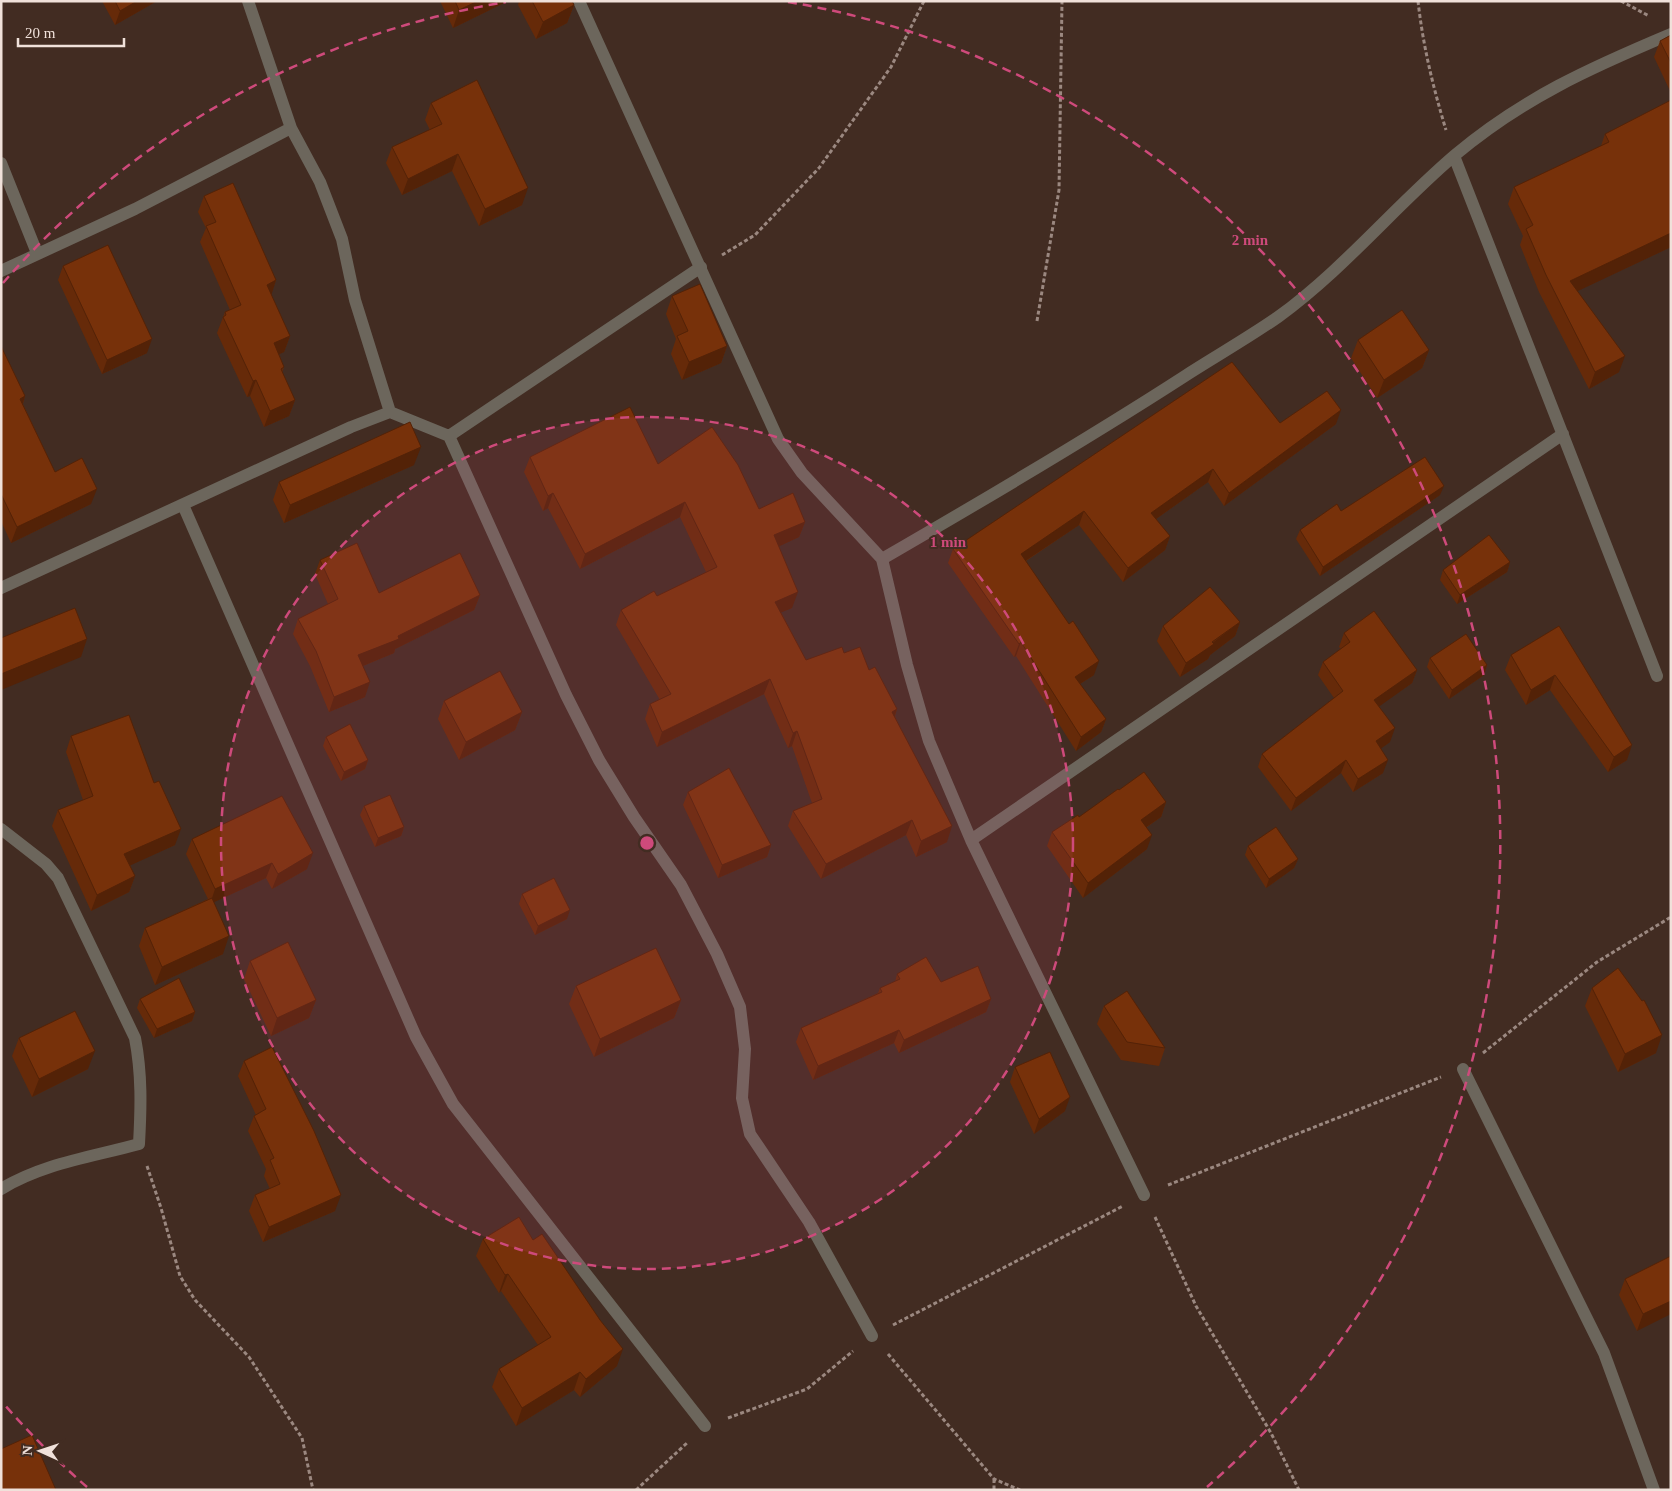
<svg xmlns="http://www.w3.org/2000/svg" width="1672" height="1491" viewBox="0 0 1672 1491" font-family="'Times New Roman',serif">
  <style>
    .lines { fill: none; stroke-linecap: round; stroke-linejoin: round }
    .path { stroke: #9b8880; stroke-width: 3; stroke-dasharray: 4 2.5; stroke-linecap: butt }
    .street { stroke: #6c665c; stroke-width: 12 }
    .wall { fill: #662a09 }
    .shaded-wall { fill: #532207 }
    .building { fill: #77310a; stroke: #532207 }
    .ring { fill: none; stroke: #ce4a7b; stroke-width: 2.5; stroke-dasharray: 9 6 }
    .centre { fill: #ce4a7b; stroke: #422c22; stroke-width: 2.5 }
    .ring-label { font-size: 15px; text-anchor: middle; font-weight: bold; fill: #ce4a7b; stroke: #422c22; stroke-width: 4; stroke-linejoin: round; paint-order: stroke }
  </style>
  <rect width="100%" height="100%" fill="#422c22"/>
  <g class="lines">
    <path class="path" d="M1418,1C1423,46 1433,87 1446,130
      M1621,1L1649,16
      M722,255L755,235L819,168L891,67L924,1
      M1037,321L1059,190L1062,1
      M1483,1053L1597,962L1671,917
      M147,1166L161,1208L180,1276L195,1300L249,1357L302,1438L313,1490
      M1168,1185L1441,1077
      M1155,1217L1196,1306L1271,1433L1299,1490
      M893,1325L1123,1206
      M888,1354L994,1479L1020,1490
      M728,1418L807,1389L853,1351
      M994,1479V1490
      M636,1490L687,1443"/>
    <path class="street" d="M248,1L291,128L320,182L342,239L355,300L390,412
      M579,1L778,439L802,473L882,559L907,665L929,741L971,840L1144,1195
      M1454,156L1657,676
      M1,163L37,253
      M1,271L135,209L291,128
      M449,436L566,695L599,760L634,817L681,885L717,954L740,1007L745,1049L742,1098L750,1134L809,1222L872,1336
      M183,505L416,1037L453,1104L705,1426
      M882,559C984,500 1086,440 1185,376C1216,356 1248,338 1278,317C1343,270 1394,207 1455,155C1523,98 1590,68 1671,34
      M1,588L351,427L390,412L449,436L701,267
      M1,829L46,864L58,878L135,1038C142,1074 141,1108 139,1144C92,1157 44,1163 1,1189
      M971,840L1563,434
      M1463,1069L1604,1353L1654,1490"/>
  </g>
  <path class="wall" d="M102,1H157L115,25Z
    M440,1H508L453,28Z
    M519,1H572L574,5L567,23L536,39L518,5Z
    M1671,35V93L1654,57L1660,41Z
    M431,103L522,205L479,226L452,171L402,195L386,163L392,147L430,130L425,120Z
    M1605,134L1671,247L1577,291L1619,372L1589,389L1539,292L1520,245L1523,236L1508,204L1514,187L1601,146Z
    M204,196L276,280L271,295L290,336L284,352L279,354L284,367L282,373L295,400L289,416L264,427L250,396L247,397L217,333L225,312L230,310L200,242L206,228L198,212Z
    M63,266L147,353L102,374L58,280Z
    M672,296L727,346L721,363L682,380L671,354L676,339L666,314Z
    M1358,340L1429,350L1422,368L1377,398L1351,358Z
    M1,346L25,396L23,404L55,472L91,504L11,543L1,521Z
    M1280,423L1336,424L1224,506L1208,482L1156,519L1170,536L1165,550L1123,582L1079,525L1026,561L1094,675L1080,684L1106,719L1101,732L1076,751L1016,656L1014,657L948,563L953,549Z
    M530,457L658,464L759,509L805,522L799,537L779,546L792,608L781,612L806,660L844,653L869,670L897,709L895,716L947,842L916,857L906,835L821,879L788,826L793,811L812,803L792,746L788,748L764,694L657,747L645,719L650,704L660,700L616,625L621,610L657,596L706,572L680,517L580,569L548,508L543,511L524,472Z
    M414,465L284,523L273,500L279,482Z
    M1440,495L1320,576L1296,539L1300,530L1341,511Z
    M320,560L379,593L480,595L474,610L395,649L394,653L363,666L365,697L329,712L310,666L293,634L298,619L328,604L315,574Z
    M1510,562L1507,572L1457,604L1440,580L1443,570Z
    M1240,622L1235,636L1210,655L1208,659L1180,677L1157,641L1163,626Z
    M1559,626L1627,760L1608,772L1550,690L1526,705L1505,670L1511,655Z
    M1344,633L1417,670L1412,683L1379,706L1390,742L1381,748L1383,773L1353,792L1341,773L1291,811L1258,767L1262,754L1334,698L1318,675L1323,662L1341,649L1339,647Z
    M1430,658L1487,665L1484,675L1449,699L1427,667Z
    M444,701L522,712L515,730L459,760L438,719Z
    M71,736L175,845L130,865L135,876L129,892L91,911L52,826L58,810L83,800L66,752Z
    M326,737L368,760L365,769L341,781L323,746Z
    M1119,790L1166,802L1161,817L1147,827V849L1083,898L1047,846L1052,832L1079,817Z
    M688,792L771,845L767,857L718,878L683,805Z
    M364,806L404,827L401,836L375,847L360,815Z
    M192,839L307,869L272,889L266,878L214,902L223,954L155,985L139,946L145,928L208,899L186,854Z
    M1248,846L1298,859L1294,868L1266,888L1245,855Z
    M522,894L567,919L535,935L519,904Z
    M250,961L316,1000L309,1018L271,1036L244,979Z
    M897,974L941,982L991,999L986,1012L899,1053L894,1043L813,1080L796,1042L801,1028L878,993L880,988L895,982Z
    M576,986L681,1000L674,1018L594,1057L569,1004Z
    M1592,988L1656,1053L1618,1072L1585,1006Z
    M140,999L195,1012L192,1021L154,1038L137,1008Z
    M1104,1006L1165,1048L1159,1066L1121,1060L1097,1024Z
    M19,1038L88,1069L32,1097L12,1056Z
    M244,1061L335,1211L263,1242L249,1211L255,1195L270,1189L264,1176L266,1169L248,1131L254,1116L256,1115L238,1076Z
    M1015,1067L1065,1111L1034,1134L1010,1082Z
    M483,1239L533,1240L617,1366L580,1397L574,1390L516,1426L492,1387L499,1369L538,1345L501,1291L499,1293L476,1256Z
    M1671,1256L1637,1331L1619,1295L1625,1279Z"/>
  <path class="shaded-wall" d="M137,1H157L115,25L120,11Z
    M478,1H508L453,28L459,10Z
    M574,5L567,23L536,39L543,22Z
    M458,154L452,171L402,195L408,179Z
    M528,188L522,205L479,226L485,209Z
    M1671,233V247L1563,298L1570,281Z
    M276,280L271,296L267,285Z
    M290,336L284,352L268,359L274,343Z
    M152,339L147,353L102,374L107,360Z
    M727,346L721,363L682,380L689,362Z
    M1429,350L1422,368L1377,398L1384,380Z
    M1625,356L1619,372L1589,389L1595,372Z
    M256,380L250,396L247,397L253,381Z
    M25,396L20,412V399Z
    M295,400L289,416L264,427L270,411Z
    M1341,410L1336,424L1224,506L1229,493Z
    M421,447L414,465L284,523L290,505Z
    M1213,469L1208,482L1146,526L1151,513Z
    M1444,486L1440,495L1320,576L1323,567Z
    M97,489L91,504L11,543L17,527Z
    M553,493L548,508L543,511L548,496Z
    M685,502L680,517L580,569L585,554Z
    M1084,511L1079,525L1016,567L1021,554Z
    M805,522L799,537L769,551L774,535Z
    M1170,536L1165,550L1123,582L1128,568Z
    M1510,562L1507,572L1457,604L1460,595Z
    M798,592L792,608L770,617L775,602Z
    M480,595L474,610L395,649L394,653L353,670L358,655Z
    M1240,622L1235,636L1210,655L1208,659L1180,677L1186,663Z
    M87,639L81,657L1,690V674Z
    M1021,642L1016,656L1014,657L1019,644Z
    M1099,661L1094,675L1070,690L1075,677Z
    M1487,665L1484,675L1449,699L1452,690Z
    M1417,670L1412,683L1370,713L1374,700Z
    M1555,675L1550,690L1526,705L1531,690Z
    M770,679L764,694L657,747L662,732Z
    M370,682L365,697L329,712L334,697Z
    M897,709L892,724V712Z
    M522,712L515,730L459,760L466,742Z
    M1106,719L1101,732L1076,751L1081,737Z
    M1395,728L1390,742L1372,755L1376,741Z
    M797,731L792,746L788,748L793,733Z
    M1632,745L1627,760L1608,772L1614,757Z
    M368,760L365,769L341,781L344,772Z
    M1346,760L1341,773L1291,811L1296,798Z
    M1388,760L1383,773L1353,792L1358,779Z
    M1166,802L1161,817L1136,834L1141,820Z
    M912,820L906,835L821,879L826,864Z
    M952,826L947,842L916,857L921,841Z
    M404,827L401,836L375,847L378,838Z
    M181,829L175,845L118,871L124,854Z
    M1152,835L1147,849L1083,898L1088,883Z
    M771,845L767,857L718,878L722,865Z
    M313,853L307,869L272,889L278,874Z
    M1298,859L1294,868L1266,888L1269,879Z
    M272,863L266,878L210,904L215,889Z
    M135,876L129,892L91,911L97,895Z
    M570,910L567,919L535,935L538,926Z
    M229,936L223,954L155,985L162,967Z
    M991,999L986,1012L899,1053L904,1040Z
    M316,1000L309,1018L271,1036L277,1018Z
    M681,1000L674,1018L594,1057L600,1039Z
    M195,1012L192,1021L154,1038L157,1029Z
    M899,1030L894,1043L813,1080L818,1066Z
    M1662,1035L1656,1053L1618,1072L1625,1054Z
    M95,1051L88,1069L32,1097L39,1079Z
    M1070,1097L1065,1111L1034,1134L1039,1119Z
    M341,1195L335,1211L263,1242L269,1227Z
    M508,1274L501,1291L499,1293L505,1275Z
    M1671,1301V1314L1637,1331L1643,1314Z
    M623,1349L617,1366L580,1397L586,1379Z
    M580,1372L574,1390L516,1426L522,1408Z"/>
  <path class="building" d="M115,1H137L120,11Z
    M455,1H478L459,10Z
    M532,1H572L574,5L543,22Z
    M1671,35V63L1660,41Z
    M477,80L528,188L485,209L458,154L408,179L392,147L442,124L431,103Z
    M1671,100V233L1570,281L1625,356L1595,372L1546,275L1526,229L1533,225L1514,187L1609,142L1605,134Z
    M233,183L276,280L267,285L290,336L274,343L284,367L281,369L295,400L270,411L256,380L253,381L223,317L226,315L225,312L241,305L206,226L216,222L204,196Z
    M108,245L152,339L107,360L63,266Z
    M700,284L727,346L689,362L677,336L688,331L672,296Z
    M1402,310L1429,350L1384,380L1358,340Z
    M1,346L25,396L20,399L55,472L82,458L97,489L17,527L1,494Z
    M1232,362L1280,423L1327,391L1341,410L1229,493L1213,469L1151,513L1170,536L1128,568L1084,511L1021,554L1069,624L1073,621L1099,661L1075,677L1106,719L1081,737L1021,642L1019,644L953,549Z
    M630,407L658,464L712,427L738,465L759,509L793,493L805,522L774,535L798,592L775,602L806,660L842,647L844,653L860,647L869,670L875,667L897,709L892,712L952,826L921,841L912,820L826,864L793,811L822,799L797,731L793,733L770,679L662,732L650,704L671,694L621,610L654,591L657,596L717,567L685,502L585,554L553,493L548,496L530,457Z
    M410,422L421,447L290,505L279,482Z
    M1425,457L1444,486L1323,567L1300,530L1337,504L1341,511Z
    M1489,535L1510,562L1460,595L1443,570Z
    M357,543L379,593L460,553L480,595L398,636L399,639L358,655L370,682L334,697L316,651L298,619L338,599L320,560Z
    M1210,587L1240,622L1212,642L1214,644L1186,663L1163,626Z
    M75,608L87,639L1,674V638Z
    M1374,611L1417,670L1374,700L1395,728L1376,741L1388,760L1358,779L1346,760L1296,798L1262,754L1343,691L1323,662L1350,642L1344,633Z
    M1559,626L1632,745L1614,757L1555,675L1531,690L1511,655Z
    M1466,634L1487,665L1452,690L1430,658Z
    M500,671L522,712L466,742L444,701Z
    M129,715L154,783L159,781L181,829L124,854L135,876L97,895L58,810L93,796L71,736Z
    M350,724L368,760L344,772L326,737Z
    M729,768L771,845L722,865L688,792Z
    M1144,772L1166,802L1141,820L1152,835L1088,883L1052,832L1078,815L1079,817L1118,789L1119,790Z
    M390,795L404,827L378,838L364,806Z
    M282,796L313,853L278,874L272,863L215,889L192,839Z
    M1276,827L1298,859L1269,879L1248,846Z
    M554,878L570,910L538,926L522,894Z
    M212,898L229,936L162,967L145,928Z
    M288,942L316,1000L277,1018L250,961Z
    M656,948L681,1000L600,1039L576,986Z
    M926,957L941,982L978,966L991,999L904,1040L899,1030L818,1066L801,1028L882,992L880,988L900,979L897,974Z
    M1618,968L1642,1001L1644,1000L1662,1035L1625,1054L1592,988Z
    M179,978L195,1012L157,1029L140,999Z
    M1127,991L1165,1048L1127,1042L1104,1006Z
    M75,1011L95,1051L39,1079L19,1038Z
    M272,1047L314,1131L341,1195L269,1227L255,1195L280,1184L270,1160L274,1158L254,1116L266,1109L244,1061Z
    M1050,1052L1070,1097L1039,1119L1015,1067Z
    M519,1217L533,1240L542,1234L600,1320L623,1349L586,1379L580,1372L522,1408L499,1369L551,1337L508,1274L505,1275L483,1239Z
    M1671,1256V1301L1643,1314L1625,1279Z
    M32,1435L56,1490H1V1449Z"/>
  <circle cx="647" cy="843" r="426" fill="#ce4a7b" fill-opacity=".12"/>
  <g class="ring">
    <circle cx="647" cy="843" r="426"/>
    <path d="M87 1487A853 853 0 0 1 3 1403M3 283A853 853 0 0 1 506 2M788 2A853 853 0 0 1 1207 1487"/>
  </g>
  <circle cx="647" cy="843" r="8" class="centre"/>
  <g class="ring-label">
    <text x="1250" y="245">2 min</text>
    <text x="948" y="547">1 min</text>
  </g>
  <rect width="1672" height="1491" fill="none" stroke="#f0e1da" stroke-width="5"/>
  <g transform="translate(40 1451) rotate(273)" stroke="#422c22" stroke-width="4" paint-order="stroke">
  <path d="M0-4L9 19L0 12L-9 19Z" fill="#f0e1da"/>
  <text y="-8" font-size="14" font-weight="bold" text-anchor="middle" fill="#f0e1da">N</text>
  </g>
  <path d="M18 38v8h106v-8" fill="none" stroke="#f0e1da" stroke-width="2.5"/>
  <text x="25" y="38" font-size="15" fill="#f0e1da" stroke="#422c22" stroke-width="4" paint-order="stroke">20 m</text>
</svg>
